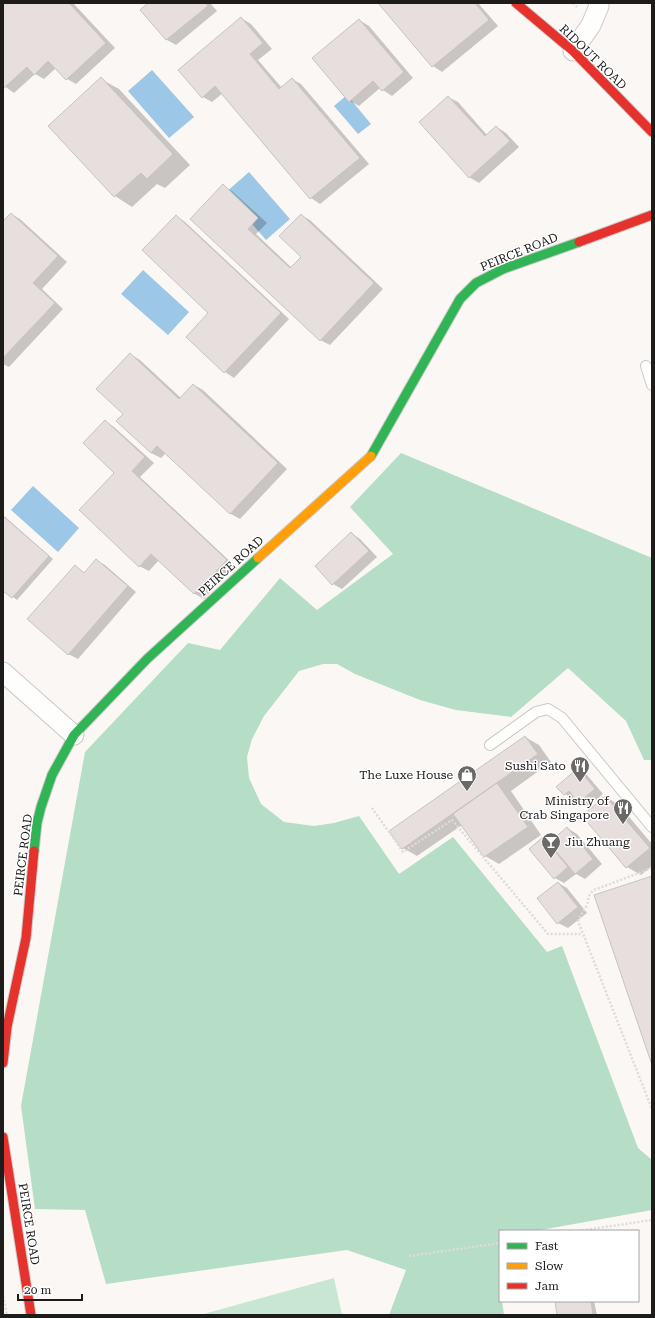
<svg xmlns="http://www.w3.org/2000/svg" width="655" height="1318" viewBox="0 0 655 1318" font-family="'Roboto Serif',serif">
  <style>
    .green { fill: #c8e7d2 }
    .forest { fill: #b6ddc5 }
    .water { fill: #9dc7e7 }
    .shadow { fill: #0003 }
    .building { fill: #e6dfdd; stroke: #c6c4c2 }
    .lines { fill: none; stroke-linecap: round; stroke-linejoin: round }
    .lane-casing { stroke: #cbc9c7; stroke-width: 12 }
    .street-casing { stroke: #cbc9c7; stroke-width: 21 }
    .fast-casing { stroke: #cbc9c7; stroke-width: 11 }
    .slow-casing { stroke: #cbc9c7; stroke-width: 11 }
    .jam-casing { stroke: #cbc9c7; stroke-width: 11 }
    .path { stroke: #dddcdb; stroke-width: 2.5; stroke-dasharray: 2 2; stroke-linecap: butt }
    .lane { stroke: #fefefd; stroke-width: 10 }
    .street { stroke: #fefefd; stroke-width: 19 }
    .fast { stroke: #30b455; stroke-width: 9 }
    .slow { stroke: #ff9f0a; stroke-width: 9 }
    .jam { stroke: #e5322d; stroke-width: 9 }
    .labels { text-anchor: middle; stroke-width: 3; stroke-linejoin: round; paint-order: stroke }
    .street-label { font-size: 12px; fill: #1e1c1b; stroke: #fff }
    .poi-label { font-size: 12px; fill: #1e1c1b; stroke: #fff; text-anchor: end }
  </style>
  <rect width="100%" height="100%" fill="#faf7f4"/>
  <path class="green" d="M334,1278L342,1315H200Z"/>
  <path class="forest" d="M401,453L652,558V760H644L626,721L568,668L511,717L456,710L420,700L355,674L337,664H323L299,671L264,716L252,739L247,757L249,778L261,804L284,822L314,826L334,823L359,816L399,874L453,837L547,952L562,946L638,1148L652,1160V1210L535,1231H500V1301H502L504,1315H389L406,1270L347,1250L106,1284L85,1210L35,1209L21,1106L85,752L188,643L220,650L280,578L317,610L393,554L350,507Z"/>
  <path class="water" d="M152,70L194,117L169,138L128,91Z
    M347,95L371,124L358,134L334,106Z
    M249,172L290,219L266,240L225,193Z
    M143,270L189,312L168,335L121,294Z
    M33,486L79,528L58,552L11,510Z"/>
  <path class="shadow" d="M3,3H73L115,48L76,84L67,79L56,68L44,79L35,74L14,93L3,85Z
    M150,3H210L217,11L176,45L167,40L142,10Z
    M380,3H478L498,26L442,72L433,66Z
    M241,18L251,24L272,49L258,60L282,88L292,79L301,84L369,164L320,204L311,198L223,93L212,102L203,97Z
    M359,20L369,26L413,78L392,96L380,88L359,106L350,101Z
    M101,79L119,89L190,165L165,188L157,184L132,207L115,196Z
    M448,97L458,102L487,135L497,127L506,133L519,147L479,183L469,177Z
    M223,186L232,191L267,223L256,234L292,268L302,256L301,215L310,220L383,289L330,345L320,340L191,219Z
    M11,214L20,219L67,262L42,289L63,309L9,367L3,364V223Z
    M176,216L185,222L289,319L234,378L225,372L187,337L210,313Z
    M130,354L140,360L181,398L194,385L203,390L287,469L240,519L231,514L166,453L161,458L151,453L118,421L124,414Z
    M105,421L114,427L154,463L140,477L235,566L204,599L195,594L159,560L149,571L139,566L115,472Z
    M3,515L53,559L17,600L3,589Z
    M351,533L360,539L377,557L342,589L333,584Z
    M96,560L105,565L136,592L78,659L68,654L75,566L85,573Z
    M525,737L539,745L551,762L511,791L541,835L499,864L485,856L462,825L417,856L403,848L391,831Z
    M578,770L587,775L603,794L588,807L579,802L576,798L574,800L565,794L558,787Z
    M606,797L619,805L652,844V866L641,875L627,867Z
    M567,828L577,834L602,864L585,879L576,874L564,883L555,878L543,838L551,842Z
    M558,883L567,888L587,913L568,928L558,923Z
    M556,1301H594L597,1315H558Z"/>
  <path class="building" d="M3,3H69L106,43L66,80L48,61L34,75L27,67L4,88L3,87Z
    M148,3H206L208,6L166,40L140,10Z
    M378,3H475L489,20L432,67Z
    M241,17L263,43L250,54L279,89L292,78L360,158L310,199L215,86L202,98L178,70Z
    M359,19L404,72L382,91L373,81L349,102L312,58Z
    M101,77L173,154L147,179L141,173L114,197L48,126Z
    M448,96L485,136L496,126L510,141L469,178L419,122Z
    M223,184L258,218L248,229L290,268L301,257L279,236L301,214L374,283L320,341L190,219Z
    M11,213L58,256L33,283L55,303L3,358V221Z
    M176,215L281,313L224,373L186,337L208,313L142,250Z
    M130,353L179,399L193,384L278,463L230,514L157,446L151,453L116,421L123,414L96,389Z
    M105,420L145,457L132,471L227,560L194,594L151,554L139,567L79,510L114,473L83,443Z
    M3,516L49,556L12,598L3,591Z
    M351,532L369,551L332,585L315,566Z
    M96,559L128,586L68,655L27,619L75,565L84,573Z
    M525,736L538,754L402,849L389,831Z
    M578,768L595,789L578,803L569,791L564,795L556,787Z
    M497,783L528,827L484,857L453,814Z
    M605,796L650,848L626,868L582,816Z
    M567,827L593,859L575,874L549,843Z
    M543,837L568,867L554,879L529,849Z
    M652,876V1065L594,895Z
    M558,882L578,907L557,924L537,898Z
    M555,1301H591L593,1315H557Z"/>
  <g class="lines">
    <g class="lane-casing">
      <path id="lane" d="M646,366L652,385
        M490,745L536,712L548,709L562,718L652,827"/>
    </g>
    <g class="street-casing">
      <path id="street" d="M573,51L591,25L599,6L598,3
        M3,672L74,735"/>
    </g>
    <g class="fast-casing">
      <path id="fast" d="M371,456L460,299L476,283L503,269L579,242
        M34,851L37,823L41,807L52,775L74,735L147,659L258,558"/>
    </g>
    <g class="slow-casing">
      <path id="slow" d="M258,558L371,456"/>
    </g>
    <g class="jam-casing">
      <path id="jam" d="M516,3L573,51L652,132
        M579,242L652,215
        M3,1063L7,1027L26,938L34,851
        M3,1137L31,1315"/>
    </g>
    <path class="path" d="M573,3L577,7
      M372,808L403,852L452,820L548,934H582
      M652,868L594,890C586,897 590,899 586,907C583,913 580,915 578,921L652,1109
      M578,1231L652,1220
      M409,1256L500,1243
      M3,1296L7,1315"/>
    <use href="#lane" class="lane"/>
    <use href="#street" class="street"/>
    <use href="#fast" class="fast"/>
    <use href="#slow" class="slow"/>
    <use href="#jam" class="jam"/>
  </g>
  <defs>
    <g id="restaurant-pin" transform="scale(1)"><path d="M0 17L-7.5 6A9.5 9.5 0 1 1 7.5 6Z" fill="#6b6967" stroke="#fff"/><path d="M-5-6h1v4h1v-4h1v4h1v-4h1v5L-1.5 .5V6h-2V.5L-5-1ZM5-6V6H3V1.5H1.5Q1.5-4 5-6Z" fill="#fff"/></g>
    <g id="shop-pin" transform="scale(1)"><path d="M0 17L-7.5 6A9.5 9.5 0 1 1 7.5 6Z" fill="#6b6967" stroke="#fff"/><path d="M-5-2.5h2.3a2.7 3.5 0 0 1 5.4 0H5L5.5 6h-11ZM-1.5-2.5h3a1.5 2.3 0 0 0-3 0Z" fill="#fff"/></g>
    <g id="bar-pin" transform="scale(1)"><path d="M0 17L-7.5 6A9.5 9.5 0 1 1 7.5 6Z" fill="#6b6967" stroke="#fff"/><path d="M-6-5H6L.8 .8V4.5H3.5V6h-7V4.5H-.8V.8Z" fill="#fff"/></g>
  </defs>
  <g fill-rule="evenodd">
    <use href="#restaurant-pin" x="580" y="766"/>
    <use href="#shop-pin" x="467" y="775"/>
    <use href="#restaurant-pin" x="623" y="808"/>
    <use href="#bar-pin" x="551" y="842"/>
  </g>
  <g class="labels">
    <g class="street-label">
      <text transform="translate(593 57) rotate(44)" y="4">RIDOUT ROAD</text>
      <text transform="translate(519 252) rotate(-22)" y="4">PEIRCE ROAD</text>
      <text transform="translate(231 566) rotate(-42)" y="4">PEIRCE ROAD</text>
      <text transform="translate(23 855) rotate(-83)" y="4">PEIRCE ROAD</text>
      <text transform="translate(29 1224) rotate(81)" y="4">PEIRCE ROAD</text>
    </g>
    <g class="poi-label">
      <text x="566" y="770">Sushi Sato</text>
      <text x="453" y="779">The Luxe House</text>
      <text x="609" y="805">Ministry of<tspan x="609" dy="14">Crab Singapore</tspan></text>
      <text x="565" y="846" text-anchor="start">Jiu Zhuang</text>
    </g>
  </g>
  <rect width="655" height="1318" fill="none" stroke="#1e1c1b" stroke-width="8"/>
  <rect x="499" y="1230" width="140" height="72" fill="#ffffff" stroke="#a5a4a4"/>
  <rect x="507" y="1243" width="20" height="6" fill="#30b455" stroke="#a5a4a4"/>
  <text x="535" y="1250" font-size="12" fill="#1e1c1b">Fast</text>
  <rect x="507" y="1263" width="20" height="6" fill="#ff9f0a" stroke="#a5a4a4"/>
  <text x="535" y="1270" font-size="12" fill="#1e1c1b">Slow</text>
  <rect x="507" y="1283" width="20" height="6" fill="#e5322d" stroke="#a5a4a4"/>
  <text x="535" y="1290" font-size="12" fill="#1e1c1b">Jam</text>
  <path d="M18 1294v6h64v-6" fill="none" stroke="#1e1c1b" stroke-width="2"/>
  <text x="24" y="1294" font-size="12" fill="#1e1c1b" stroke="#ffffff" stroke-width="3" paint-order="stroke">20 m</text>
</svg>
